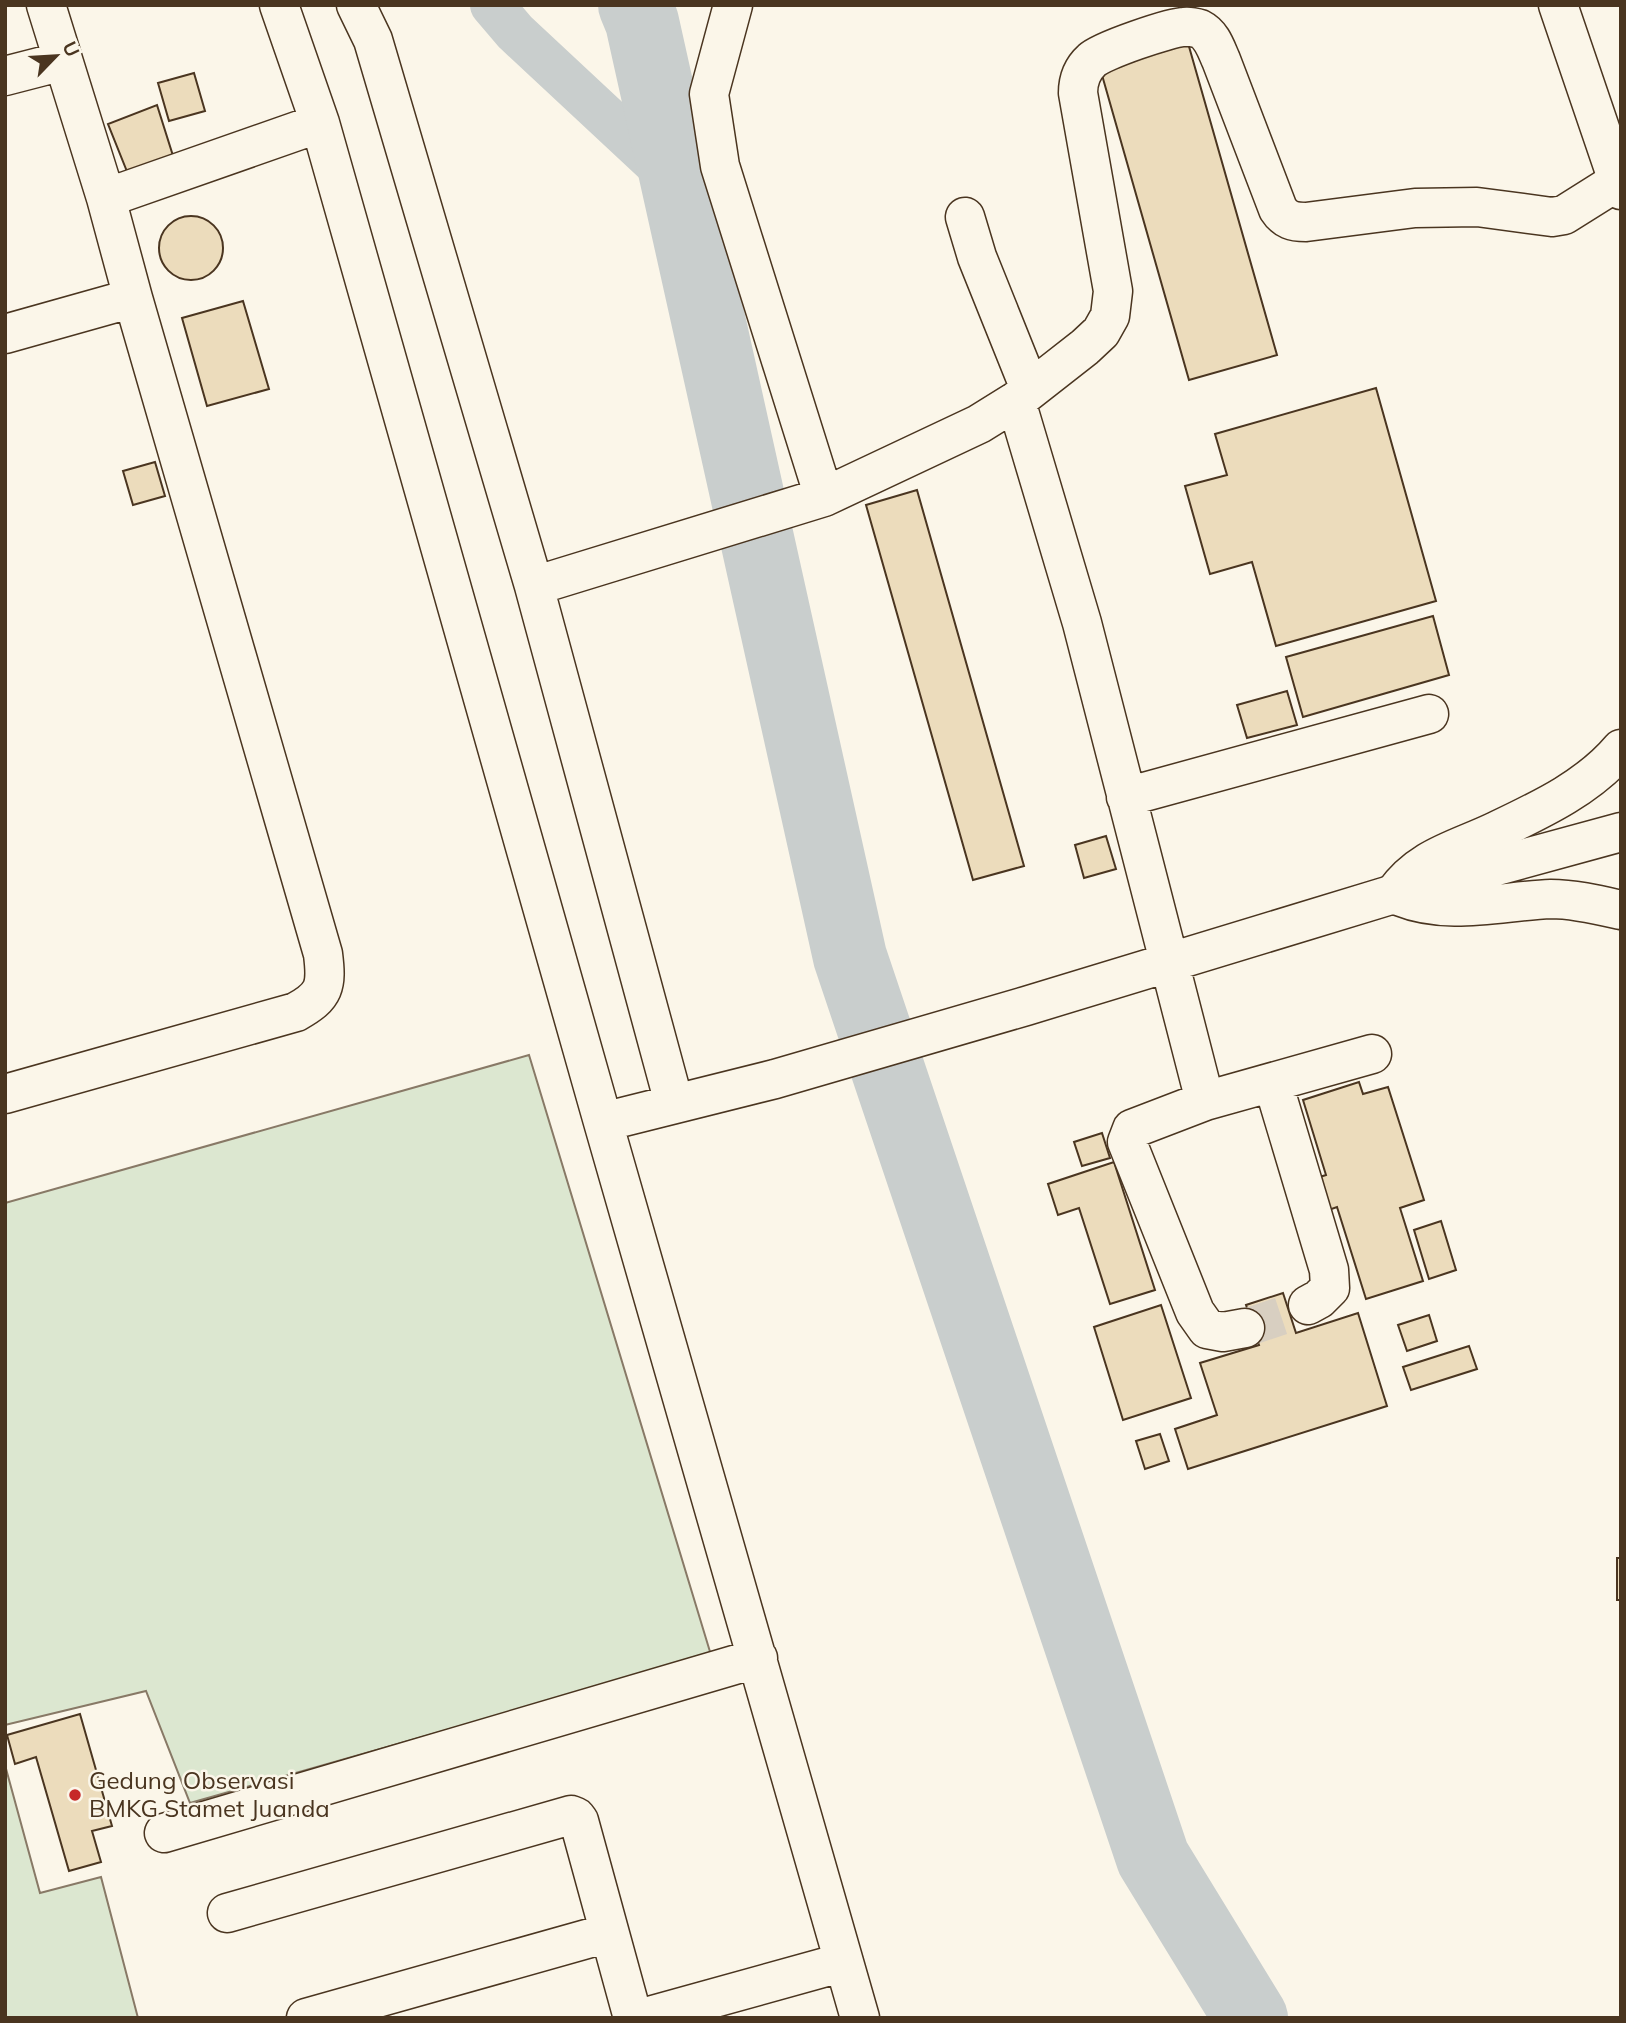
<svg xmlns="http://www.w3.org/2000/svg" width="1626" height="2023" viewBox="0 0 1626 2023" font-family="Mulish,sans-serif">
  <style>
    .green { fill: #dce7d0; stroke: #887966; stroke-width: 2 }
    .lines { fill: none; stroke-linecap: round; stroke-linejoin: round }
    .canal { stroke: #c9cecd; stroke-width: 44 }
    .river { stroke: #c9cecd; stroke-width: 74 }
    .building { fill: #ecdcbc; stroke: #4a3520; stroke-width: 2 }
    .minor-tunnel { stroke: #d8cfc1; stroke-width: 38; stroke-dasharray: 38 19; stroke-linecap: butt }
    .minor-casing { stroke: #4a3520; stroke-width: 41 }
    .major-casing { stroke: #4a3520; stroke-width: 41 }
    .minor { stroke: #fbf6e9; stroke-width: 38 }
    .major { stroke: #fbf6e9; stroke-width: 38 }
    .poi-dot { fill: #c62828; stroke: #fbf6e9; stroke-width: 2.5 }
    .labels { text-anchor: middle; stroke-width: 5; stroke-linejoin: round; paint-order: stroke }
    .poi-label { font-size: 24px; fill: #4a3520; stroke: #fbf6e9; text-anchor: start }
  </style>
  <rect width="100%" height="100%" fill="#fbf6e9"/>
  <path class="green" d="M529,1055L711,1655L190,1803L146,1691L5,1725V1203Z
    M5,1765L40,1893L101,1877L138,2018H5Z"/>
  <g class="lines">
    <path class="canal" d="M492,5L515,32L678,184"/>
    <path class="river" d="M635,5L642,22L850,957L1153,1858L1251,2018"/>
  </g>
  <path class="building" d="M1186,36L1277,355L1189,380L1098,61Z
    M194,73L205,111L169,121L158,83Z
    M157,105L174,159L130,179L108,124Z
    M159 248a32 32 0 1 1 64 0a32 32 0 1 1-64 0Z
    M243,301L269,389L207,406L182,318Z
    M1376,388L1436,601L1276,646L1252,562L1210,574L1185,486L1227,475L1215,434Z
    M155,462L165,496L133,505L123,471Z
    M917,490L1024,866L973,880L866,505Z
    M1433,616L1449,675L1303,717L1286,657Z
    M1287,691L1297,725L1247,738L1237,705Z
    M1106,836L1116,869L1084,878L1075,845Z
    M1359,1082L1363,1094L1388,1087L1424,1200L1400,1208L1423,1281L1366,1299L1337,1207L1323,1212L1313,1179L1326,1175L1303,1100Z
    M1102,1133L1110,1158L1082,1166L1074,1142Z
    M1114,1162L1155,1290L1110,1304L1079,1208L1058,1215L1048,1184Z
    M1441,1221L1456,1270L1429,1279L1414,1230Z
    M1283,1293L1296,1333L1358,1313L1387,1406L1188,1469L1175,1429L1217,1415L1200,1363L1259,1345L1246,1305Z
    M1161,1305L1191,1398L1123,1420L1094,1327Z
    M1429,1315L1437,1341L1407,1351L1398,1325Z
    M1469,1346L1477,1369L1411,1390L1403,1367Z
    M1160,1434L1169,1461L1145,1469L1136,1441Z
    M1617,1558H1621V1600H1617Z
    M80,1714L112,1826L92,1831L101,1862L69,1871L36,1757L15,1764L7,1735Z"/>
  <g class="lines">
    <path class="minor-tunnel" d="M1245,1328L1290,1313L1308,1305"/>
    <g class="minor-casing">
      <path id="minor" d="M279,5L320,123L603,1122L860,2018
        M356,5L373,40L534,586L674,1103
        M733,5L709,94L720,166L824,497
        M5,76L63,61
        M106,198L320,123
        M965,217L977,257L1030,389
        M5,334L133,298
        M1016,401L1082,623L1205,1101
        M534,586L824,497L979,424L1016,401L1085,347L1101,332L1110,316L1113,291L1078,93C1078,80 1082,69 1092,60C1101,51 1171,27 1184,27C1188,26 1197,28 1200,29C1212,35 1216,49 1221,60L1278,209C1285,220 1293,222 1306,222L1415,208L1477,207L1552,217L1564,215L1618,181
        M1126,797L1429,714
        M1401,897C1448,916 1502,901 1551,899C1574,899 1599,905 1621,910
        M1273,1083L1329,1270L1330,1288L1319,1299L1308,1305
        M5,1094L296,1012C325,996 327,986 323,954L133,298L106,198L46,5
        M603,1122L775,1079L1026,1006L1394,894L1621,832
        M1245,1328L1223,1332L1207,1329L1195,1312L1127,1142L1132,1129L1205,1101L1372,1054
        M164,1833L758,1658
        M227,1913L571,1815L576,1817L579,1821L633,2018
        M306,2018L608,1933
        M642,2018L844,1962"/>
    </g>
    <g class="major-casing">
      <path id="major" d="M1558,5L1621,190
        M1394,894C1420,857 1456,850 1494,832C1540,810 1588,788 1621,749"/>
    </g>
    <use href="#minor" class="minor"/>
    <use href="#major" class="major"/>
  </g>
  <circle class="poi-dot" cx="75" cy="1795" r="7"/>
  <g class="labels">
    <g class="poi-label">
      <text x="89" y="1789">Gedung Observasi<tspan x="89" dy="28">BMKG Stamet Juanda</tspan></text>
    </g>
  </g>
  <rect width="1626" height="2023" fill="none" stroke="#4a3520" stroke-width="14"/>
  <g transform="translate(56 56) rotate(65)" stroke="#fbf6e9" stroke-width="5" paint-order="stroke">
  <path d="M0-5L12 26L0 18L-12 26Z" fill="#4a3520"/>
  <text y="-10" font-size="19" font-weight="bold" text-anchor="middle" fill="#4a3520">U</text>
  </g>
</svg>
